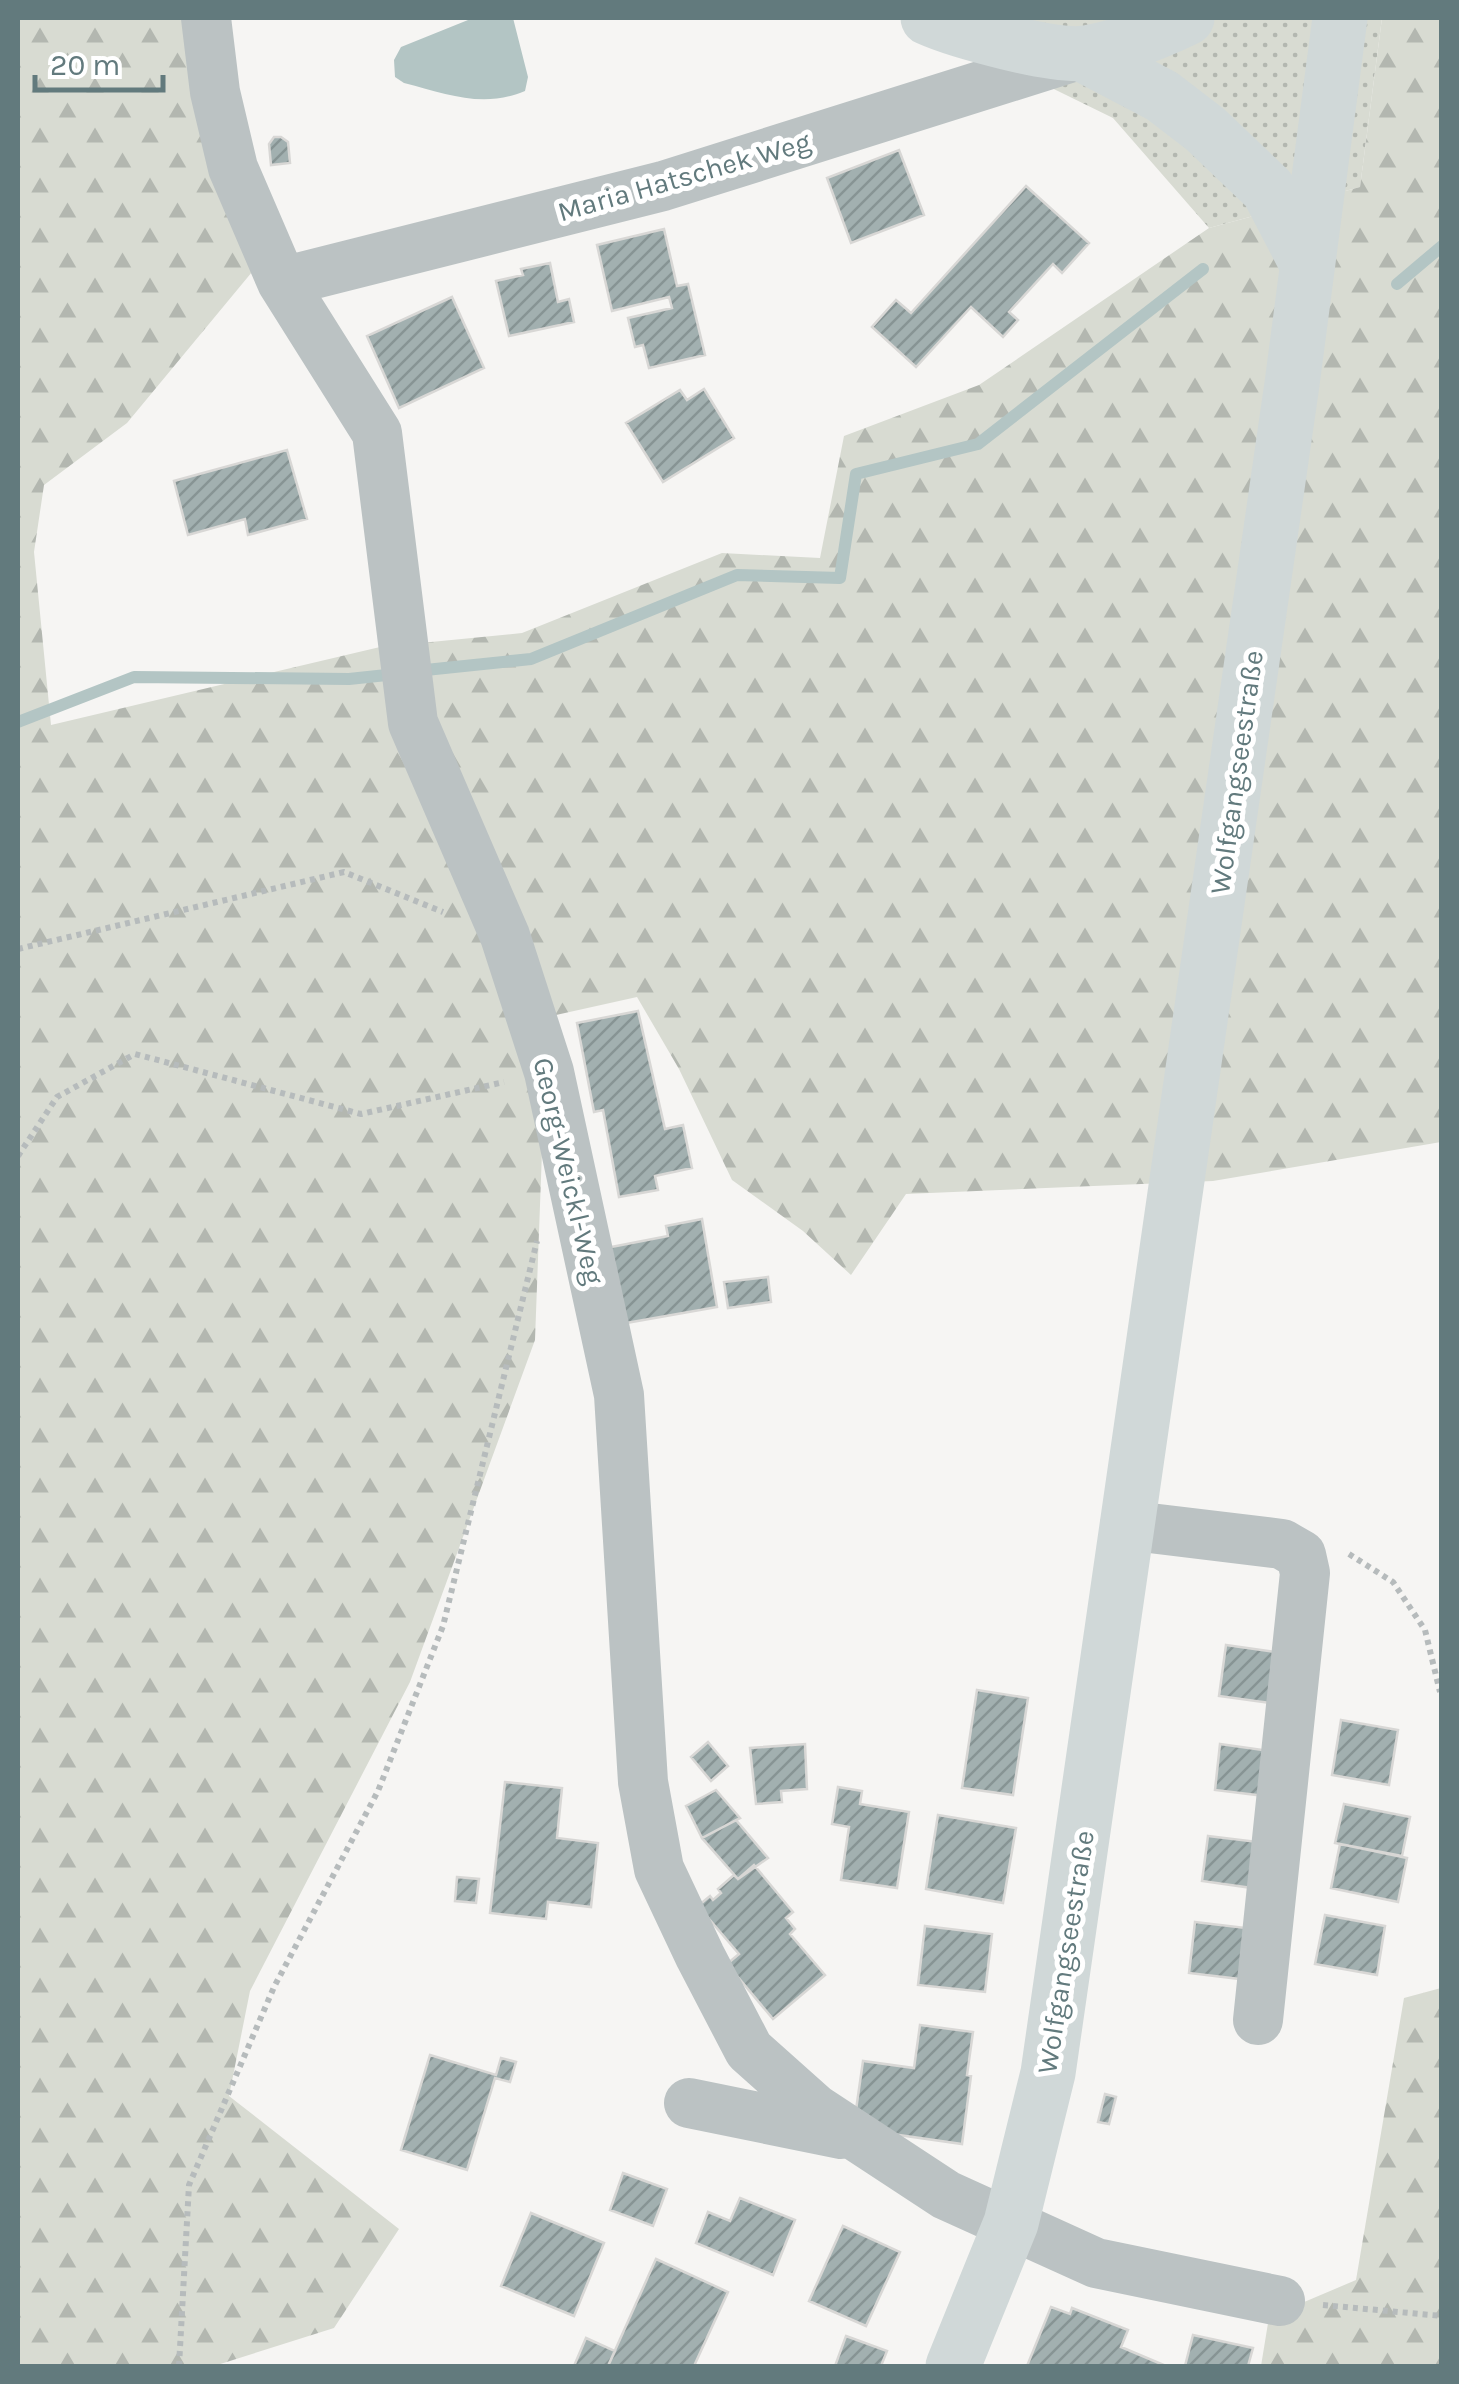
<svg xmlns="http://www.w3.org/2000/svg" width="1459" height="2384" viewBox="0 0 1459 2384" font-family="Karla,sans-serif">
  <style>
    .grass { fill: url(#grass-dots) }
    .forest { fill: url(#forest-firs) }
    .water { fill: #b3c5c4 }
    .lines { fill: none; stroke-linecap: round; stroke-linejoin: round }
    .stream { stroke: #b3c5c4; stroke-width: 12 }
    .building { fill: url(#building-hatch); stroke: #d8d7d5; stroke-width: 2.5 }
    .path { stroke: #b6bbbc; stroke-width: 6; stroke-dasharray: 5 5; stroke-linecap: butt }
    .minor { stroke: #bbc2c3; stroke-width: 50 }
    .major { stroke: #d0d8d8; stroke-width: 55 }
    .labels { text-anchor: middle; stroke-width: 10; stroke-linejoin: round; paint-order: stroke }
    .street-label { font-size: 28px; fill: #627a7d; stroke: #fff }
  </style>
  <defs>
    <pattern id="grass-dots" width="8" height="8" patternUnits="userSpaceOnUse" patternTransform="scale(2.5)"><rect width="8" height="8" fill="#d8dbd2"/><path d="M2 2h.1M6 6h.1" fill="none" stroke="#b3b7b0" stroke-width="1.8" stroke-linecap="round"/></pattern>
    <pattern id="forest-firs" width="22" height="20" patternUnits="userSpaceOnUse" patternTransform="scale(2.5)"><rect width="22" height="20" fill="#d8dbd2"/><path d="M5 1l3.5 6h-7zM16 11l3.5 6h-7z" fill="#b3b7b0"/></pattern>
    <pattern id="building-hatch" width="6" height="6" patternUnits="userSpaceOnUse" patternTransform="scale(2.5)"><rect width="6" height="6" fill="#a2b0b0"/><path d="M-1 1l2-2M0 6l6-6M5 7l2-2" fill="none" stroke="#879494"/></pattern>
  </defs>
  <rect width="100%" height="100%" fill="#f6f5f3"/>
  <path class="grass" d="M909,18H1382L1360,187L1209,228L1113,118Z"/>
  <path class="forest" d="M18,18H213L252,272L127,423L44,485L34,552L51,725L380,647L522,633L722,553L820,558L844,436L979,385L1209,228L1360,187L1382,18H1441V1142L1213,1181L906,1194L851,1275L803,1231L732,1180L679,1069L637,997L547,1017L535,1340L410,1682L250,1991L229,2096L399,2229L334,2328L214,2366H18Z
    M1441,1988V2366H1261L1269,2317L1356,2280L1404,1998Z"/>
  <path class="water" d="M473,18H513L528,77L525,91C482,109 448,94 404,83L395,77L394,60L401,47Z"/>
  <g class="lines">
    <path class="stream" d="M1397,284L1442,246
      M416,671L531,659L737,575L840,578L856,474L978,444L1203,269
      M18,722L134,677L349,679L396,674"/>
  </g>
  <path class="building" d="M274,137H281L288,142L290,163L271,165L269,144Z
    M899,150L924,215L851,243L827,178Z
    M1026,186L1089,243L1062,273L1053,264L1009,312L1018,320L1003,337L971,307L916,367L872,327L896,300L911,313Z
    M664,229L677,286L688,284L705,355L649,368L643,345L635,347L628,318L672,308L669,297L612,311L597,245Z
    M550,263L558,302L569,299L574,322L509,336L496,281L523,275L521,269Z
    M452,297L484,368L399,408L367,336Z
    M704,389L734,438L663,482L626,423L680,390L687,400Z
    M287,450L307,519L248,535L245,519L188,535L174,481Z
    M638,1011L665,1129L683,1125L692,1168L655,1176L658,1190L619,1197L603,1110L594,1112L577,1023Z
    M702,1219L717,1307L615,1325L601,1249L668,1236L666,1226Z
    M768,1277L771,1302L728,1308L724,1282Z
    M1226,1645L1283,1653L1278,1704L1219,1696Z
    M977,1690L1028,1698L1013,1795L962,1788Z
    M1341,1720L1398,1730L1389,1785L1332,1775Z
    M708,1742L728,1766L711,1781L691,1757Z
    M805,1744L807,1789L781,1791L782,1802L756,1804L750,1748Z
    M1220,1744L1270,1751L1265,1796L1215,1790Z
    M505,1782L562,1788L557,1838L598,1843L591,1907L548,1902L546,1919L490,1913Z
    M838,1787L862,1791L860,1804L909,1812L897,1888L841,1880L849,1827L832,1824Z
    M716,1790L740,1818L702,1838L686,1806Z
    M1344,1804L1410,1817L1402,1856L1335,1843Z
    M938,1815L1016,1828L1003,1903L926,1889Z
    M736,1820L768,1858L738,1879L702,1838Z
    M1208,1836L1258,1842L1252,1888L1202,1881Z
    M1340,1844L1407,1858L1398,1902L1331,1888Z
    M754,1865L793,1912L786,1918L795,1929L790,1934L825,1975L773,2019L727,1964L739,1954L698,1906L710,1896L713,1900L721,1893L718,1889L734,1875L738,1879Z
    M457,1877L479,1879L476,1903L455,1901Z
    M1325,1915L1385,1926L1377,1975L1315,1964Z
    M1195,1922L1246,1928L1240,1979L1189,1973Z
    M925,1926L992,1934L985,1992L918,1985Z
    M920,2025L973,2032L967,2075L971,2076L962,2144L871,2131L856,2110L863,2061L914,2068Z
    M430,2055L496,2075L501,2058L516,2062L510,2082L495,2078L467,2170L401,2150Z
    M1105,2094L1116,2097L1109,2124L1098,2122Z
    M623,2173L667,2189L653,2226L610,2210Z
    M740,2198L795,2220L773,2275L696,2243L708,2212L730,2221Z
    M531,2213L604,2243L574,2316L501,2286Z
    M843,2226L900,2252L866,2326L809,2301Z
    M656,2259L728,2292L694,2366H608Z
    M1051,2307L1070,2314L1072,2308L1128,2330L1121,2347L1166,2366H1027Z
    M1193,2335L1253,2348L1248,2366H1185Z
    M846,2336L887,2351L881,2366H835Z
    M586,2338L615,2351L608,2366H574Z"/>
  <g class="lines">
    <path class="path" d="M18,949L344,872L443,912
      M18,1156L57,1097L135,1054L361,1114L504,1082
      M1349,1554L1393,1582L1425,1630L1440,1692
      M1323,2305L1442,2316
      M179,2366L189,2185L274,1987L378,1791L443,1626L537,1241"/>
    <path class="minor" d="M206,18L215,92L233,168L282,282L377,433L413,723L505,936L549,1072L619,1395L643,1782L659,1869L700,1956L749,2050L815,2109L946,2195L1096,2263L1280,2301
      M282,282L663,186L1082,54
      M1125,1525L1282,1544L1301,1555L1305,1573L1258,2020
      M689,2103L841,2134"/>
    <path class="major" d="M928,18C957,31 1055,58 1086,53C1120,47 1156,33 1187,18
      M1082,54L1162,96L1205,129L1268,189L1306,262
      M953,2366L1011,2223L1048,2073L1292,384L1340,18"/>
  </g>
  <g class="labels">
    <g class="street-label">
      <text transform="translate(684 176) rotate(-16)" y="10">Maria Hatschek Weg</text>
      <text transform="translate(1236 772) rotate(-82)" y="10">Wolfgangseestraße</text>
      <text transform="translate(569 1171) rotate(77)" y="10">Georg-Weickl-Weg</text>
      <text transform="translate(1065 1952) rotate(-81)" y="10">Wolfgangseestraße</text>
    </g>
  </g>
  <rect width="1459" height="2384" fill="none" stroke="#627a7d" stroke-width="40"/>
  <path d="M35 75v15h128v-15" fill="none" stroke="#627a7d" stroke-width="5"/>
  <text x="50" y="75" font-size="30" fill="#627a7d" stroke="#ffffff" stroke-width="8" paint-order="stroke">20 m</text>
</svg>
